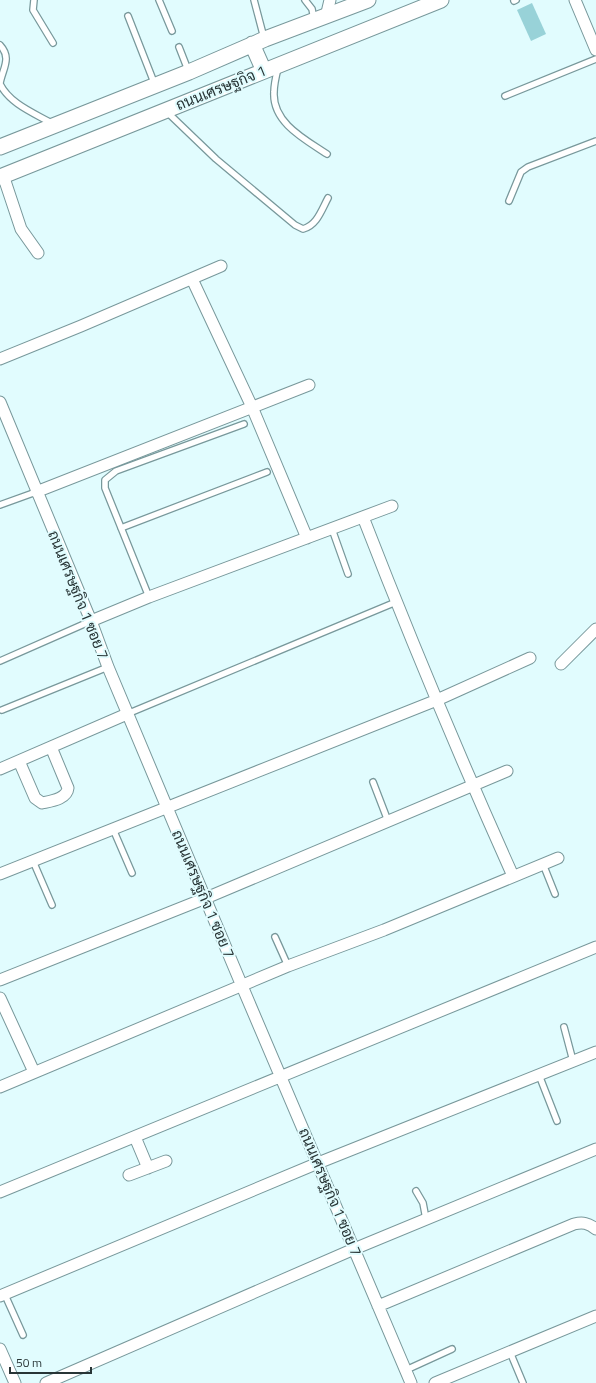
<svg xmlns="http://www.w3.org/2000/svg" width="596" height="1383" viewBox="0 0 596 1383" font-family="'Titillium Web',Sarabun,sans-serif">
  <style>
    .building { fill: #98d2d8 }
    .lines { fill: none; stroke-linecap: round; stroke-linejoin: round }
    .lane-casing { stroke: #78989b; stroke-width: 8 }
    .street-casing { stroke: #78989b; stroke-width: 13 }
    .secondary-casing { stroke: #78989b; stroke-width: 17 }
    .lane { stroke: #fff; stroke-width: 5.5 }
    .street { stroke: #fff; stroke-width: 11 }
    .secondary { stroke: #fff; stroke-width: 15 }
    .labels { text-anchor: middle; stroke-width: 4; stroke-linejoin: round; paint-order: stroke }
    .street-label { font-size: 15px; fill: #283536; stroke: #e1fcfe }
  </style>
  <rect width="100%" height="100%" fill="#e1fcfe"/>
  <path class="building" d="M532,3L546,34L531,41L517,10Z"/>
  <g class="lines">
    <g class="lane-casing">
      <path id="lane" d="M34,0L33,10L53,43
        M159,0L172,31
        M254,0L264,38
        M305,0L312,9L314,19
        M514,1L516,0
        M128,16L155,85
        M0,45C12,58 3,68 0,83
        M179,47L188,70
        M278,68C276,76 274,84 274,92C272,123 306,140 327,154
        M0,84C10,104 34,113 53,124
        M505,96L596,59
        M167,112L216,159L295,225L303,229C317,225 321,211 328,198
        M509,201L521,172L528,167L596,141
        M0,505L36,492
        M121,528L267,472
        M332,529L348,574
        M149,597L105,488V480L116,471L244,424
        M0,661L91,621
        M2,710L108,667
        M127,714L396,602
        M373,782L388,821
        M113,829L132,873
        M33,861L52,905
        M543,864L555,894
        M275,937L288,966
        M564,1027L573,1061
        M539,1075L557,1121
        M416,1191L423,1203L426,1219
        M5,1295L23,1335
        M510,1352L523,1383
        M406,1370L452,1349"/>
    </g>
    <g class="street-casing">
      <path id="street" d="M575,0L596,50
        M326,17L330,0
        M3,175L21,229L38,253
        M192,279L252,407L307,538
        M0,359L81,326L221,266
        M0,402L91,621L108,667L242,986L411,1383
        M36,492L309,385
        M363,517C410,638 460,758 513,876
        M91,621L149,597L392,506
        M561,664L596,629
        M19,761L35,798L42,803C51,801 67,799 68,788L51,747
        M0,769L127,714
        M0,874L437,700L530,658
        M0,980L206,898L507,771
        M0,998L34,1072
        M0,1087L288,966L384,930L558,858
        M135,1137L148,1168
        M129,1175L166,1161
        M0,1192L596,947
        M0,1296L318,1163L596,1052
        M378,1306L574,1224C583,1222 588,1223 596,1229
        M0,1349L15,1383
        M46,1383L354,1249L596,1149
        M435,1383L596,1316"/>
    </g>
    <g class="secondary-casing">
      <path id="secondary" d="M252,44L264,71
        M0,147L189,72L265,39L368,0
        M0,177L441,0"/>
    </g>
    <use href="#lane" class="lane"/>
    <use href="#street" class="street"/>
    <use href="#secondary" class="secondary"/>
  </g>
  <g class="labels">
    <g class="street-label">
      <text transform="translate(221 88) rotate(-22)" y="5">ถนนเศรษฐกิจ 1</text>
      <text transform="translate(78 595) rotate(68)" y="5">ถนนเศรษฐกิจ 1 ซอย 7</text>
      <text transform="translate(203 894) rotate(67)" y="5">ถนนเศรษฐกิจ 1 ซอย 7</text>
      <text transform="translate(330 1192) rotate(67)" y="5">ถนนเศรษฐกิจ 1 ซอย 7</text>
    </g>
  </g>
  <path d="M10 1367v6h81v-6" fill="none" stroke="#283536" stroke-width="2"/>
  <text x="16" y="1367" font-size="12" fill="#283536" stroke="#e1fcfe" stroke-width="3" paint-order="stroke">50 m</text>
</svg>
